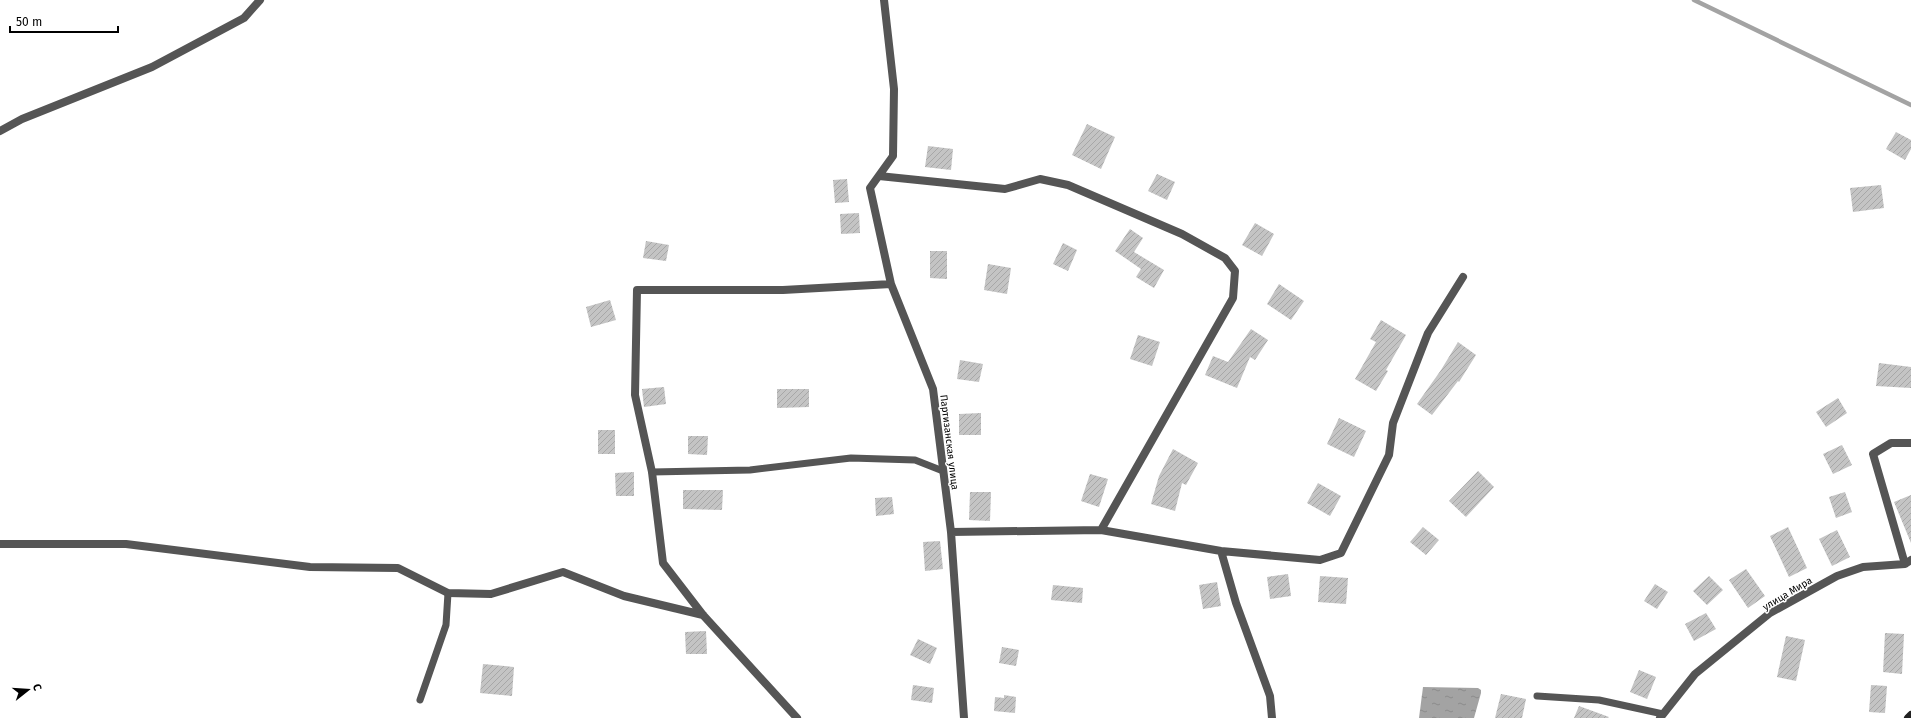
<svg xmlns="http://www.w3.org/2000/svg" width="1911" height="718" viewBox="0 0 1911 718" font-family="'Fira Sans',sans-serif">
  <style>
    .water { fill: url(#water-ripples) }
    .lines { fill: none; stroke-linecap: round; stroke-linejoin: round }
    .stream { stroke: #a3a3a3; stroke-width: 4.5 }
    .building { fill: url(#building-hatch) }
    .lane { stroke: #555; stroke-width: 7 }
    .street { stroke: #555; stroke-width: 8 }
    .secondary { stroke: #222; stroke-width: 8 }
    .labels { text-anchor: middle; stroke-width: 3; stroke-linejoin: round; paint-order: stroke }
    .street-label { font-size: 10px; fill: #000; stroke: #fff }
  </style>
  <defs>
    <pattern id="water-ripples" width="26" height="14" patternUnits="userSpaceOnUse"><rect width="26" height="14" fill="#a3a3a3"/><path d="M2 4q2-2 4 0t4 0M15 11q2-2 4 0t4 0" fill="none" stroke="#8b8b8b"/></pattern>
    <pattern id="building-hatch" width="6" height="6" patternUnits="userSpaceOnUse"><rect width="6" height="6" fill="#c4c4c4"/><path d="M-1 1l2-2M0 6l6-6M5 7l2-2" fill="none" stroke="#a7a7a7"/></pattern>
  </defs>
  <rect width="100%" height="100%" fill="#fff"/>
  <path class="water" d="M1423,687L1478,688L1481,690V693L1474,718H1419Z"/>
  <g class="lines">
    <path class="stream" d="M1694,0L1911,105"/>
  </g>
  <path class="building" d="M1087,124L1115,137L1101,169L1072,155Z
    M1896,132L1911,140V149L1905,160L1886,149Z
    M928,146L953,149L951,170L925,167Z
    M1157,174L1175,182L1167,200L1148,191Z
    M847,179L849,202L835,203L833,180Z
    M1881,185L1884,208L1853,212L1850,188Z
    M859,213L860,233L841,234L840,214Z
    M1255,223L1274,234L1262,256L1242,245Z
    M1130,229L1143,238L1134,252L1164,270L1154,288L1136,277L1141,269L1115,251Z
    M646,241L669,245L666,261L643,258Z
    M1063,243L1077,250L1068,271L1053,264Z
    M930,251H947V279L930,278Z
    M988,264L1011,268L1007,294L984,290Z
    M1279,284L1304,301L1291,320L1267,304Z
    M610,300L616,320L591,327L586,307Z
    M1381,320L1406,335L1386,370L1388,371L1376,391L1355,379L1376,342L1370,339Z
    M1251,329L1268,340L1255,360L1250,357L1237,388L1205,375L1213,356L1228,362Z
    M1138,335L1160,342L1152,366L1130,359Z
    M1458,342L1476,355L1459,382L1458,381L1432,415L1417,404L1441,370Z
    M960,360L983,364L979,382L957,379Z
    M1879,363L1911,367V388L1876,386Z
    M664,387L666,404L644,407L642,389Z
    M777,389H809V407L777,408Z
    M1838,398L1847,413L1826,427L1816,412Z
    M981,413V435H959V414Z
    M1339,418L1366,431L1354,457L1327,444Z
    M598,430H615V454H598Z
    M688,436H708L707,455L688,454Z
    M1842,445L1852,465L1833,474L1823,454Z
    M1173,449L1198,463L1186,485L1182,483L1175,511L1151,504L1159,476Z
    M1478,471L1494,487L1466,517L1449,501Z
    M634,472V496H616L615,473Z
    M1090,474L1108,479L1099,507L1081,501Z
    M1318,483L1341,496L1330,516L1307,503Z
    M683,490H723L722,510L683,509Z
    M970,492H991L990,521L969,520Z
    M1845,492L1852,512L1836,518L1829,497Z
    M1911,495V543L1894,502Z
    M892,497L894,514L876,516L875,498Z
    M1423,527L1439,540L1426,555L1410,542Z
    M1788,527L1807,568L1789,577L1770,536Z
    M1837,530L1850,557L1832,566L1819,539Z
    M940,541L943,569L925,571L923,542Z
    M1746,569L1765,596L1748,608L1729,580Z
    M1288,574L1291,596L1270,599L1267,577Z
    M1320,576L1348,578L1346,604L1318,602Z
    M1709,576L1723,590L1707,605L1693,591Z
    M1217,582L1221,606L1203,609L1199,585Z
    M1655,584L1668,592L1657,609L1644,601Z
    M1053,585L1083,588L1082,603L1051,600Z
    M1706,613L1716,629L1694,641L1685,624Z
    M706,631L707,654H686L685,632Z
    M1885,633L1904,634L1902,674L1883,672Z
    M1786,636L1805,640L1796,681L1777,677Z
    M918,639L937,648L930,664L910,655Z
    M1002,647L1019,650L1016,666L999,663Z
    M483,664L514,667L512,696L480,693Z
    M1639,670L1656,677L1647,699L1630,692Z
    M913,685L934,688L932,703L911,700Z
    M1871,685L1887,686L1885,713L1869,712Z
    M1501,694L1526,699L1522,718H1495Z
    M1004,695L1016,697L1015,713L994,711L995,697L1004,698Z
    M1579,706L1609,717L1608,718H1574Z"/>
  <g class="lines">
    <path class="lane" d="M652,472L750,470L851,458L915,460L943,471
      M1537,696L1599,700L1663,714
      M420,700L446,625L448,593"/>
    <path class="street" d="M884,0L894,89L893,156L870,188L891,284L933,389L951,532L964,718
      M0,131L22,119L152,67L244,18L260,0
      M879,176L1005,189L1040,179L1068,185L1182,234L1225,258L1235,271L1233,298L1101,530
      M951,532L1101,530L1221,551L1320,560L1341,553L1389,455L1393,423L1428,333L1463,277
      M0,544H126L310,567L398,568L448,593L491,594L563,572L624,596L703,615
      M1221,551L1236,603L1270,696L1272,718
      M1905,564L1873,454L1891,443H1911
      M797,718L703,615L663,563L652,472L635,395L637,290H783L891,284
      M1660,718L1695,674L1770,613L1837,576L1863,567L1905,564L1911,560"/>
    <path class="secondary" d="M1908,718L1911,715"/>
  </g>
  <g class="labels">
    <g class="street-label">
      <text transform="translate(950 442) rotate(83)" y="4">Партизанская улица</text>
      <text transform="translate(1787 593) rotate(-31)" y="4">улица Мира</text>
    </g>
  </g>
  <g transform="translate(28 690) rotate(73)" stroke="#ffffff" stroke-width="3" paint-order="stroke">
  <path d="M0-3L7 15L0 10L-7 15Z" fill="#000000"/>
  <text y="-6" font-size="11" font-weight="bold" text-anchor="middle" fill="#000000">С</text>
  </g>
  <path d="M10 26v6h108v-6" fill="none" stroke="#000000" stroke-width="2"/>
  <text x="16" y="26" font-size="12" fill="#000000" stroke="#ffffff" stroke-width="3" paint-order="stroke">50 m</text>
</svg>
